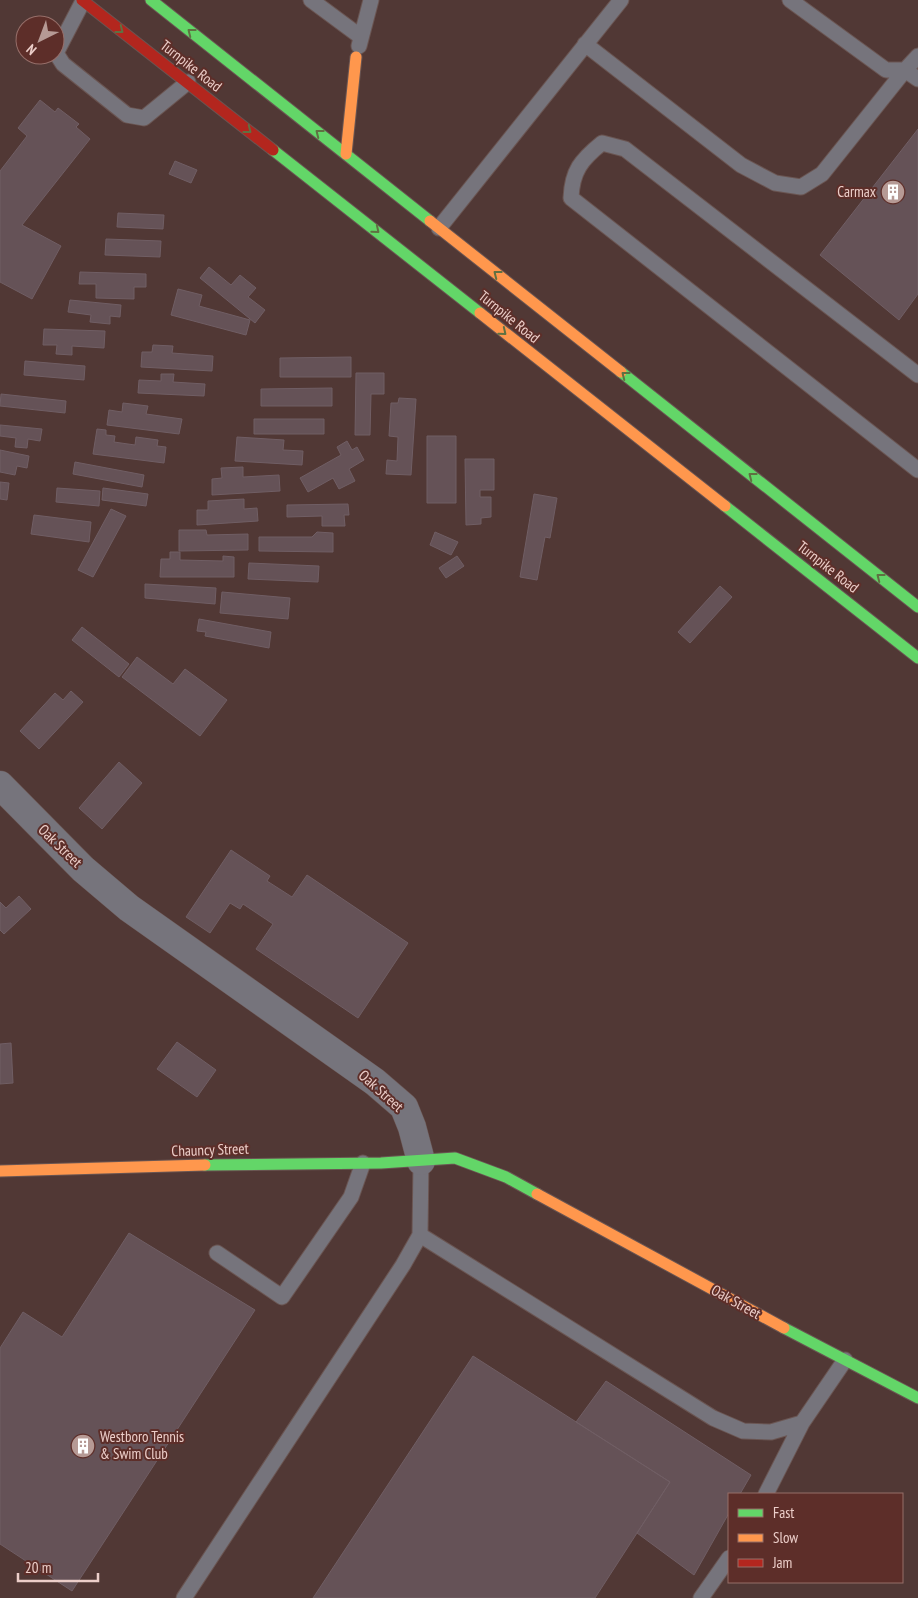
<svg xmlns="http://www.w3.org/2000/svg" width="918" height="1598" viewBox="0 0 918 1598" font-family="'PT Sans Narrow',sans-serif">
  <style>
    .building { fill: #655257; stroke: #705e64 }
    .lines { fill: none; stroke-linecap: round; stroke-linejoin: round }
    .lane-casing { stroke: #6a5552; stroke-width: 17 }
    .street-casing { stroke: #6a5552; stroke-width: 29 }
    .fast-casing { stroke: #6a5552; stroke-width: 13 }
    .slow-casing { stroke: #6a5552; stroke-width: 13 }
    .jam-casing { stroke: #6a5552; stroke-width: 13 }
    .lane { stroke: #76747c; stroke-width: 15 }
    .street { stroke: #76747c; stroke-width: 28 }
    .fast { stroke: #63d668; stroke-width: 11 }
    .slow { stroke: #ff974d; stroke-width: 11 }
    .jam { stroke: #b3261e; stroke-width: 11 }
    .oneway { stroke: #5f7142 }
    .labels { text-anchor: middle; stroke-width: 4; stroke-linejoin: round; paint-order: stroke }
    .street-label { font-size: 15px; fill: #eccec9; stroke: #5d2e29 }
    .poi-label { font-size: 15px; fill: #eccec9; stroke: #5d2e29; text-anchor: end }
  </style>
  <rect width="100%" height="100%" fill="#513835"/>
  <path class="building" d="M40,100L55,112L58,108L79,124L76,127L90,139L22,225L61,246L32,299L0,282V171L27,136L18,128Z
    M918,129V294L899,320L820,255Z
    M175,161L197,170L191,183L169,174Z
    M118,213L164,215L163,229L117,227Z
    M106,239L161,241L160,257L105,255Z
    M209,267L231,285L240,275L256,288L248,297L265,310L255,323L200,278Z
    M80,272L146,274V287H134V299L96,298V284H79Z
    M178,289L202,295L199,306L250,320L246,335L171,315Z
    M70,300L121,305L120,317L110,316V324L90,322L91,315L68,312Z
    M44,329L105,331L104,348L72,346V355L56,354L57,345H43Z
    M153,345L173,346L172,353L213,356L212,371L141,367L142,352H152Z
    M351,357V377H280V358Z
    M25,361L85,366L84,380L24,375Z
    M356,373H384V394H371L370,435H355Z
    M161,374H174L173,382L205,384L204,396L138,393L139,380L161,381Z
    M332,388V406H261V389Z
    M1,394L66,401L65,413L0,406Z
    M399,398L416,399L411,475L386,474L387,460L397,461L398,437L389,436L391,403H398Z
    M123,403L148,406L146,414L182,419L179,434L107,425L109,410L122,412Z
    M254,419H324V434H254Z
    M0,425L42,429L40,441L28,439L27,448L15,447L16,438L0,436Z
    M97,429L106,430V435L115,436L114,442L135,445L136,437L158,440L157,446L166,447L164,463L93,454Z
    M427,436H456V503H427Z
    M237,437L284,440L283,450L303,451L302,465L235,461Z
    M347,441L352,450L357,447L364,460L349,469L355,481L339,489L333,478L308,492L300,478L341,455L337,447Z
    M0,450L29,456L27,468L17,466L15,475L0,472Z
    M465,459H494V490H480V497H491V517L481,518V524L466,525Z
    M75,462L144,475L142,487L73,474Z
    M243,467V477L279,475L280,491L212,495V479L222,478L221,468Z
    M0,482L9,483L7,500L0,499Z
    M57,488L100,491L99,506L56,502Z
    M103,488L148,494L146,506L102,500Z
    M534,494L557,498L550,538L545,537L537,580L520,577Z
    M244,499V509L257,508L258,521L197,525V510H208V501Z
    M348,504L349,515H344L345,526H322V516L287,517V505Z
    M111,509L126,516L93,577L78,570Z
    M34,515L91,522L89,542L31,534Z
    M179,530H206L207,535L248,534V550L179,551Z
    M317,532L333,533V552L259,551V537H312Z
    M435,532L458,542L451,555L430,545Z
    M170,552H180V560L223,561V556L234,557V577H160L161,559H170Z
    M457,556L464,566L446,578L439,568Z
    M249,563L319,566L318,582L248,579Z
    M145,584L216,588L215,604L145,598Z
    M720,586L732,597L690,643L678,632Z
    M222,592L290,598L288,619L220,613Z
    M199,619L271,632L269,648L205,636L206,632L197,631Z
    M82,627L129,664L119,677L72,640Z
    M137,657L173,684L185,669L227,700L200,736L122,677Z
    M71,691L83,702L39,749L20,731L55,693L63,700Z
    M119,762L142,783L102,829L79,808Z
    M231,850L270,876L267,881L292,897L307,875L408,943L358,1018L256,949L273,924L243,904L240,909L230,903L210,933L186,917Z
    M19,896L31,909L4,934L0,930V902L6,908Z
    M177,1042L216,1070L197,1097L157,1069Z
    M11,1043L13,1083L0,1084V1044Z
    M129,1233L255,1310L72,1591L0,1544V1348L23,1312L62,1337Z
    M473,1356L670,1482L595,1598H313Z
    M606,1381L751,1475L740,1494H729V1513L694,1575L637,1533L670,1482L576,1422Z"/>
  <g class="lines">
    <g class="lane-casing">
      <path id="lane" d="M311,0L361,37
        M790,0L886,70H905L918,56
        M83,1L56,53L63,64L127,115L144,118L188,82
        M585,44L741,165L775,183L801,187L822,174L905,70L918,79
        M359,46L371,0
        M439,228L621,0
        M918,375L625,149L602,143C581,160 572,171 571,198L918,470
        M420,1235L713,1418L743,1431L771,1432L802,1423L845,1360
        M217,1253L282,1297L351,1197L363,1163
        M766,1494L802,1423
        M184,1598L403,1265L420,1235L421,1161
        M701,1598L729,1558"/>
    </g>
    <g class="street-casing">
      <path id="street" d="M0,785L83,869L129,908L375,1082L404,1107L412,1127L421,1161"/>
    </g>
    <g class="fast-casing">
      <path id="fast" d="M151,0L430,221
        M273,150L480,313
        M621,372L918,607
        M725,506L918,658
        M205,1165L381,1163L455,1158L506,1177L537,1194
        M784,1328L918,1398"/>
    </g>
    <g class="slow-casing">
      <path id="slow" d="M346,154L356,57
        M430,221L621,372
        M480,313L725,506
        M0,1171L205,1165
        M537,1194L784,1328"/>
    </g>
    <g class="jam-casing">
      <path id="jam" d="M82,0L273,150"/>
    </g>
    <use href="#lane" class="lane"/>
    <use href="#street" class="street"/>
    <use href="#fast" class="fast"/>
    <use href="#slow" class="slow"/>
    <use href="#jam" class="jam"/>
  </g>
  <defs><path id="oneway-chevron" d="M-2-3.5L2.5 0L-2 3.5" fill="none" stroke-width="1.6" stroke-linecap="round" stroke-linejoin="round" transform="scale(1.25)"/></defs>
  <g class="oneway">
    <use href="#oneway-chevron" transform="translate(120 30) rotate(38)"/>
    <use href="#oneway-chevron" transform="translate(191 32) rotate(-142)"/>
    <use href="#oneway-chevron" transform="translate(248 130) rotate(38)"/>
    <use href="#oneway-chevron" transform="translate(319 133) rotate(-142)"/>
    <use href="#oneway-chevron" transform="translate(376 230) rotate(39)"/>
    <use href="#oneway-chevron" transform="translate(497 274) rotate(-142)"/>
    <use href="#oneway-chevron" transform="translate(503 332) rotate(39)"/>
    <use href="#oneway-chevron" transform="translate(625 375) rotate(-142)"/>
    <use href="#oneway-chevron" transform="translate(752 476) rotate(-142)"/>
    <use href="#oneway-chevron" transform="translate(880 577) rotate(-142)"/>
  </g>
  <defs>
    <g id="building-disc" transform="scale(1.25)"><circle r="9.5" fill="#b69a95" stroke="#5d2e29"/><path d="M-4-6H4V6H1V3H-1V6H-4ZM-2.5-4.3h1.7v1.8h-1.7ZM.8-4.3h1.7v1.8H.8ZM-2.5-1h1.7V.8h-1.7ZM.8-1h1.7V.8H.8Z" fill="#fff"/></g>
  </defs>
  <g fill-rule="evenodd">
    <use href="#building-disc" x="893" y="192"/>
    <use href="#building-disc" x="83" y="1446"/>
  </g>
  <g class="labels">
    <g class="street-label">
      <text transform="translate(191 66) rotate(38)" y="5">Turnpike Road</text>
      <text transform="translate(509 317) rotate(39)" y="5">Turnpike Road</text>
      <text transform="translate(828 567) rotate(38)" y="5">Turnpike Road</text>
      <text transform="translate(60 846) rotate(44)" y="5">Oak Street</text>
      <text transform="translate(381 1091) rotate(42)" y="5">Oak Street</text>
      <text transform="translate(210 1150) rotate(-2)" y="5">Chauncy Street</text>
      <text transform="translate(736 1302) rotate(29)" y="5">Oak Street</text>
    </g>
    <g class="poi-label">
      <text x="876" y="197">Carmax</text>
      <text x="100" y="1442" text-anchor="start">Westboro Tennis<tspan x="100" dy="17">&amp; Swim Club</tspan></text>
    </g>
  </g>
  <rect x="728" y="1493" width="175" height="90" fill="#5d2e29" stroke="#966e69"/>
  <rect x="738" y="1509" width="25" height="8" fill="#63d668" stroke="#966e69"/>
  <text x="773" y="1518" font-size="15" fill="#eccec9">Fast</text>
  <rect x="738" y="1534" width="25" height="8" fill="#ff974d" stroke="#966e69"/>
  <text x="773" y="1543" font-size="15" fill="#eccec9">Slow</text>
  <rect x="738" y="1559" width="25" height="8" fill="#b3261e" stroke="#966e69"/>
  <text x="773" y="1568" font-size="15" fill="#eccec9">Jam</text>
  <g transform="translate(40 40) rotate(222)"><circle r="24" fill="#5d2e29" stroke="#966e69"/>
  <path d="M0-4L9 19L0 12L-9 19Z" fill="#b69a95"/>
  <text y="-8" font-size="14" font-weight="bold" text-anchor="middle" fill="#eccec9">N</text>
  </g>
  <path d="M18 1573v8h80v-8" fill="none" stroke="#eccec9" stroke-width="2.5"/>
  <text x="25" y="1573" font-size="15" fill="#eccec9" stroke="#5d2e29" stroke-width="4" paint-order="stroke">20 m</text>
</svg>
